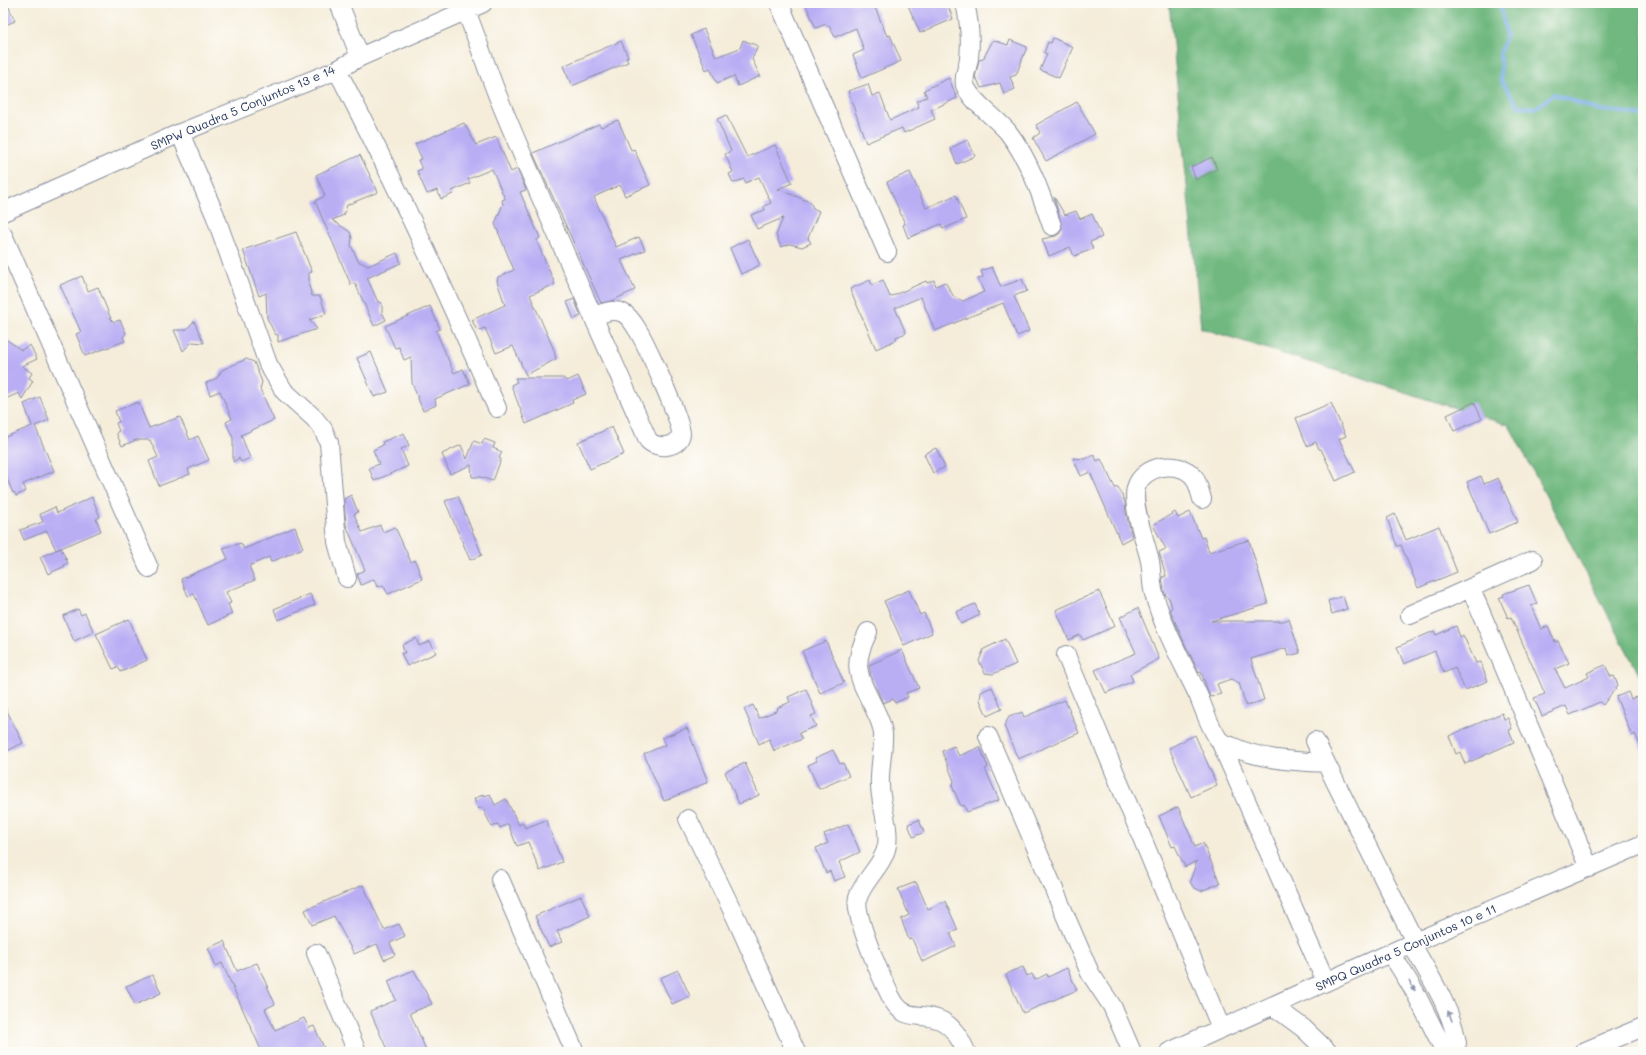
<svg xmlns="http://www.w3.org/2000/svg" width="1646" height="1055" viewBox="0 0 1646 1055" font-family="Mali,sans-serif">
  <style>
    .forest { fill: #70b87f; stroke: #46746e }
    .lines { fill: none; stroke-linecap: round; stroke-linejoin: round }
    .stream { stroke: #74abe2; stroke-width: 4 }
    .building { fill: #b9adf4 }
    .minor-casing { stroke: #888e9c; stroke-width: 20 }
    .minor { stroke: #fff; stroke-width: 18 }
    .oneway { fill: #8d97ae }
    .labels { text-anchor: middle; stroke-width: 3; stroke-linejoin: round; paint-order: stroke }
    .street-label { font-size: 12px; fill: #1b2f5e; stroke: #fdfcf7 }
  </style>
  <rect width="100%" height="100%" fill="#fdfcf7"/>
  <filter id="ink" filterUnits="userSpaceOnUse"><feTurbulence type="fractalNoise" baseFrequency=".025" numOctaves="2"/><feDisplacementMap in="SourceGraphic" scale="8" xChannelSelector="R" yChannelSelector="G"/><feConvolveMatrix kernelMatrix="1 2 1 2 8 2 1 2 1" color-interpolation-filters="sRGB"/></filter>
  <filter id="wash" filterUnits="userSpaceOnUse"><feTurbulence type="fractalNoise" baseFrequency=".012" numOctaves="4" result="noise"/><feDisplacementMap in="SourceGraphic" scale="16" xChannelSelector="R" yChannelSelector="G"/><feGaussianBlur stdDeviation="0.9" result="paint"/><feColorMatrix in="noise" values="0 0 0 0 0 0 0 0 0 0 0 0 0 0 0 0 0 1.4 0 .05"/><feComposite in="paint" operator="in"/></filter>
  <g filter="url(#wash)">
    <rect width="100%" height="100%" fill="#f5edda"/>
    <path class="forest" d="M1169,3H1643V682L1509,425L1201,328Z"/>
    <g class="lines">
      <path class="stream" d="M1500,3L1506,34L1500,54L1501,80L1518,106L1536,108L1554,94L1598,110L1622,112L1643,116"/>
    </g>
    <g id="blocks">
      <path class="building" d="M3,3H7L15,21L3,26Z
        M805,3H873L887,36L890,35L901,61L862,78L853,55L864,50L856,28L835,37L829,25L827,26L826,24L816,28Z
        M907,3H947L953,19L920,33Z
        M704,29L716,57L740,48L743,40L758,46L752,59L760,76L738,86L734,76L717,83L710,68L706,70L691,35Z
        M1053,38L1073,47L1059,78L1040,70L1047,54L1044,53L1048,42L1051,43Z
        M993,40L1008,45L1010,40L1027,47L1016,75L1010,77L1015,89L1004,94L1000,83L981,88L977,79L975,78L979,60L983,59Z
        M621,41L628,57L626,58L628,62L572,86L563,66Z
        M949,78L957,98L931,110L935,119L904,133L902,128L866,143L848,91L868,84L872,96L880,93L890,120L919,107L916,101L927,97L924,90Z
        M1077,102L1095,134L1046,161L1033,138L1040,133L1036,125Z
        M726,115L747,157L775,145L792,183L778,189L810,202L813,208L819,211L808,238L811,243L802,247L790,244L781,247L776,235L783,218L757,229L751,215L765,210L764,206L771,203L759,177L745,183L744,179L733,183L729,174L733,172L725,154L731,151L717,119Z
        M618,120L631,150L634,149L650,185L625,196L620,185L594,197L616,247L639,237L645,250L621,260L635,290L611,301L601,303L533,153L599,124L601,127Z
        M464,123L476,145L496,137L511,172L517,169L526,190L520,192L540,238L537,240V242L555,284L530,295L554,350L556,359L526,375L513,346L496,353L485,328L477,331L472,320L505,305L497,281L498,277L514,270L495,224L503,204L502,200L505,199L492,169L468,179L470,183L452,191L453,194L441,199L437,190L427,194L417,171L422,169L418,160L422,159L415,144Z
        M968,140L975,156L957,164L950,148Z
        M360,155L378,192L347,205L344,215L332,220L350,232L352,238L351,245L358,261L368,266L397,253L401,263L367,278L378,302L382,303V312L386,320L374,326L355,283L351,285L315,201L325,196L316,175Z
        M1212,157L1217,169L1196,180L1191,167Z
        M910,172L926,208L956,195L966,219L943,229L941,224L908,238L903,225L905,224L887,182Z
        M1054,197L1065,215L1076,211L1080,219L1092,214L1102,237L1090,242L1093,249L1074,256L1070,247L1049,256L1042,239L1056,236L1060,233L1062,228Z
        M296,232L312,272L309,273V286L312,296H320L326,314L309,320L317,329L278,342V335L275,334L267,318L266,293L259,296L243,250Z
        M748,239L760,265L741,274L730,248Z
        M992,267L1001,287L1022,279L1027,291L1014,296L1029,331L1017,336L1003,303L935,331L921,297L895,308L906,333L896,337V340L876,349L850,289L870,280L872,285L883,280L890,297L926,281L927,283L934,280L936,286L945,282L954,297L963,301L984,292L978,279L983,277L981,271Z
        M82,276L88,291L98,287L111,319L114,322L120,320L126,333L123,337L125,341L85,356L76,334L81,332L60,285Z
        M574,299L581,316L574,319L567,302Z
        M430,306L440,329L436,331L454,373L463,369L470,384L435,399L436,405L423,411L412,383L411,357L404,360L399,347L395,348L385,326Z
        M194,321L204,343L192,342L183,351L174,330H186Z
        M3,337L21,350L30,345L37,359L22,366L32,373L29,378L33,381L22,399L19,393L3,400Z
        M371,352L388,392L374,397L357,358Z
        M246,359L254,362L262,382L260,389L274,420L241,435L250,458L241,462L239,458L233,462V438L226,422L232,419L220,391L210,395L206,383L217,378L222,370Z
        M578,376L586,394L572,400L573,403L526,424L511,385L517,382L515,378H563L567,381Z
        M40,397L49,420L35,426L54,471L23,484L26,491L16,496L14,492L13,493L3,470V438L32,426L24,404Z
        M138,402L149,428L180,417L190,440L198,436L209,460L188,469L190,474L159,486L149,461L158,457L150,440H136L122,446L117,435V432L119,431L116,423L119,422L115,411Z
        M1474,402L1482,419L1454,431L1447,415Z
        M1331,403L1346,436L1339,439L1355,472L1336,481L1321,449H1319L1316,442L1307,446L1296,418Z
        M612,427L624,454L590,469L578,442Z
        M404,433L409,446L401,449L408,466L374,481L369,468L379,464L373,450L383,445L382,442Z
        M484,439L495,443L493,448L502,452L499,458L501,459L493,481L480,477H472L471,465L450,474L442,454L461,445L467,459L474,441L482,444Z
        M936,448L945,467L933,473L924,454Z
        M1094,455L1097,461L1101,459L1115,488L1118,487L1125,502L1126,513L1132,537L1121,543L1090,472L1081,476L1073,458L1085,459Z
        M1481,476L1484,484L1498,478L1518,522L1489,534L1467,482Z
        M351,495L358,512L354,514L362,532L380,525L383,532L395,527L411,562L415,560L422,579L388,594L383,585L377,587L374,579L361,585L357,574L365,570L346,525L344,499Z
        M458,496L482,555L470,560L445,501Z
        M92,497L100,517L96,519L101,531L56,550L47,531L24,540L20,530L43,522L40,514L55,507L57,513Z
        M1175,512L1178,518L1190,512L1201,538L1204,537L1209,552L1249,540L1268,604L1211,621H1283L1289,619L1300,653L1288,656L1286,648L1251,659L1264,700L1246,706L1239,683L1231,679L1217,684L1221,694L1210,697L1201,672L1199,673L1184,642L1170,610L1172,607L1169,598L1166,596L1164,591L1162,577L1166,576L1159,552L1166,549L1153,525Z
        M1395,514L1406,540L1439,526L1457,572L1418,588L1401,545L1397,546L1387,518Z
        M295,527L303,548L271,562L269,557L249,566L255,580L226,592L231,603L228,604L232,614L208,625L194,594L188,596L181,579L228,559L223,548L241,543L244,549Z
        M61,548L68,563L64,565L65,566L48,574L40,557Z
        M1529,585L1537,604L1531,606L1541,629L1548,626L1555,642L1558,641L1569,663L1555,669L1565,688L1589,677L1587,673L1605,665L1611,677L1614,676L1618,685L1603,705L1600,702L1570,715L1566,706L1542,716L1534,698L1545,694L1511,617L1508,618L1499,598L1504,596L1503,594Z
        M909,590L920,615L924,613L932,633L904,646L884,601Z
        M1099,591L1115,626L1083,640L1080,635L1069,640L1056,610Z
        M310,594L315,605L278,620L274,609Z
        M1343,596L1347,609L1332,614L1328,601Z
        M975,604L980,615L961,624L956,612Z
        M1138,608L1159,659L1130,674L1133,681L1106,693L1095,670L1136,653L1120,617Z
        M78,609L81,615L85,613L94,632L74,641L63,616Z
        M129,619L147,660L121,672L118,667L113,669L96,634Z
        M1456,626L1460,637L1463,635L1476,663L1480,662L1488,681L1465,690L1455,668L1444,673L1435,651L1404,664L1397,647L1434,631L1436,635Z
        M416,638L419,646L430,641L436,653L407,666L401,653H405L402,645Z
        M1005,639L1016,664L993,674L985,673L979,661L984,649Z
        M826,641L844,683L820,693L802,651Z
        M902,650L919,688L906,693L908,697L895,703L893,699L883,703L871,676L869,665Z
        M992,687L1002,709L987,716L980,700L981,692Z
        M806,689L816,714L811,716L816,726L799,733L802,739L774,751L769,739L759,744L744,709L753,705L759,718L778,710L777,708L790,702L788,697Z
        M1628,692L1631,699L1636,697L1643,713V752L1635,734L1632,736L1616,697Z
        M1065,700L1079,733L1018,759L1004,726L1009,717L1022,712L1024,717Z
        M3,703L23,743L3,753Z
        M1502,713L1504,719L1508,718L1512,729L1509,730L1514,742L1465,764L1460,752L1456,754L1449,736Z
        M687,728L708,782L664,801L644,754L665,745L662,738Z
        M1195,735L1217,785L1191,797L1169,748Z
        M954,746L959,756L980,747L988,767L985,769L999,800L967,812L964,805L961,806L952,786L954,781L942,751Z
        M833,750L840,764L843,763L849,776L819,789L808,765L817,761L815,758Z
        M745,763L759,795L739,804L725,772Z
        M484,794L485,796L490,794L495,805L506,799L519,825L523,823L525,828L546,820L562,862L540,871L528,842L517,846L508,824L500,828L498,824L492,827L482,807L479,809L474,799Z
        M1178,807L1195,847L1203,843L1220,883L1201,891L1193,887L1190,881L1197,861L1185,867L1175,846L1172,847L1159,816Z
        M919,820L924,832L913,837L908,824Z
        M848,824L860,852L839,862L845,877L834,881L830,871L826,873L816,848L828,843L824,834Z
        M916,882L928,909L945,901L958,930L950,933L956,946L925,961H922L912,939L909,940L901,919L909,915L898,889Z
        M363,885L384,930L399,924L405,936L390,943L395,955L384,960L377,944L354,954L334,916L312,925L305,910Z
        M581,896L590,916L557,931L562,942L549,947L535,916Z
        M224,941L237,971L257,963L275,1004L265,1009L275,1030L304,1018L309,1028L314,1026L326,1052H262L222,963L216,966L208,948Z
        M1023,967L1027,976L1032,974L1035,980L1047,974L1048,977L1067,968L1077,990L1023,1013L1006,975L1012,971Z
        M414,970L432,1004L410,1013L427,1052H388L370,1011L396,1000L388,981Z
        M678,970L690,996L672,1004L660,978Z
        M153,975L161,993L135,1005L126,986Z"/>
    </g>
  </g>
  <g filter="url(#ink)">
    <use href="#blocks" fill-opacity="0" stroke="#888e9c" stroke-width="1"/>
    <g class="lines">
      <g class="minor-casing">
        <path id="minor" d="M339,3L360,57
          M779,3L887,252
          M965,3C969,20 971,40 969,58C968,67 963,76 965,85C971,102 997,118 1008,132C1029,159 1041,194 1052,226
          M466,11C478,40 487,70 499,99C546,213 598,327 648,440C656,449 678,449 681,434C683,424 645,341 637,329C634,324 629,316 623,313C613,308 604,313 594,316
          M337,70C395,180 447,294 497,408
          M180,133L215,215L268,364L284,391L314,418L323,429L329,443L337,542L347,578
          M3,212L180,133L337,70L360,57L483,3
          M3,235L149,568
          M1202,499C1200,492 1198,483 1194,477C1179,459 1142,465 1136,488C1131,505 1146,542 1150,561C1152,572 1151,584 1154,594C1163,628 1184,665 1199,697C1204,709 1211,731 1220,741C1222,743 1228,745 1231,746C1261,760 1293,761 1326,763
          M1471,589L1589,868
          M1410,615L1533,560
          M868,632C851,666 858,676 874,708C878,716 882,725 883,733C884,750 879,768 880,785C880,804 890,825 887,845C884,864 865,878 858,897C853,915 882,979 891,997C904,1022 916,1012 937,1019C951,1023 961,1039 966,1052
          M1066,655L1221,1028
          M988,736L1090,973L1112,1006L1132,1052
          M1220,741L1326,982
          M1315,741L1415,942
          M688,819L736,918L796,1052
          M500,879L575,1052
          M1411,943C1429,975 1451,1007 1457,1043L1451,1052
          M316,953L357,1052
          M1391,953L1415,992L1445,1052
          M1273,1006L1303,1028L1328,1052
          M1169,1052L1415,942L1643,844
          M1583,1052L1643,1027"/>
      </g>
      <use href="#minor" class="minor"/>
    </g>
    <defs><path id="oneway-solid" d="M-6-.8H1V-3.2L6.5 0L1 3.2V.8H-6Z"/></defs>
    <g class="oneway">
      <use href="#oneway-solid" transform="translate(1412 986) rotate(58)"/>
      <use href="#oneway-solid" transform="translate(1450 1016) rotate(-112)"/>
    </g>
  </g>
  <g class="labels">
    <g class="street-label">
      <text transform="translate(243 108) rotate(-23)" y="4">SMPW Quadra 5 Conjuntos 13 e 14</text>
      <text transform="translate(1406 948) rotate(-24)" y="4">SMPQ Quadra 5 Conjuntos 10 e 11</text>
    </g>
  </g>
  <rect width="1646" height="1055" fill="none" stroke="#fdfcf7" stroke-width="16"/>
</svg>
